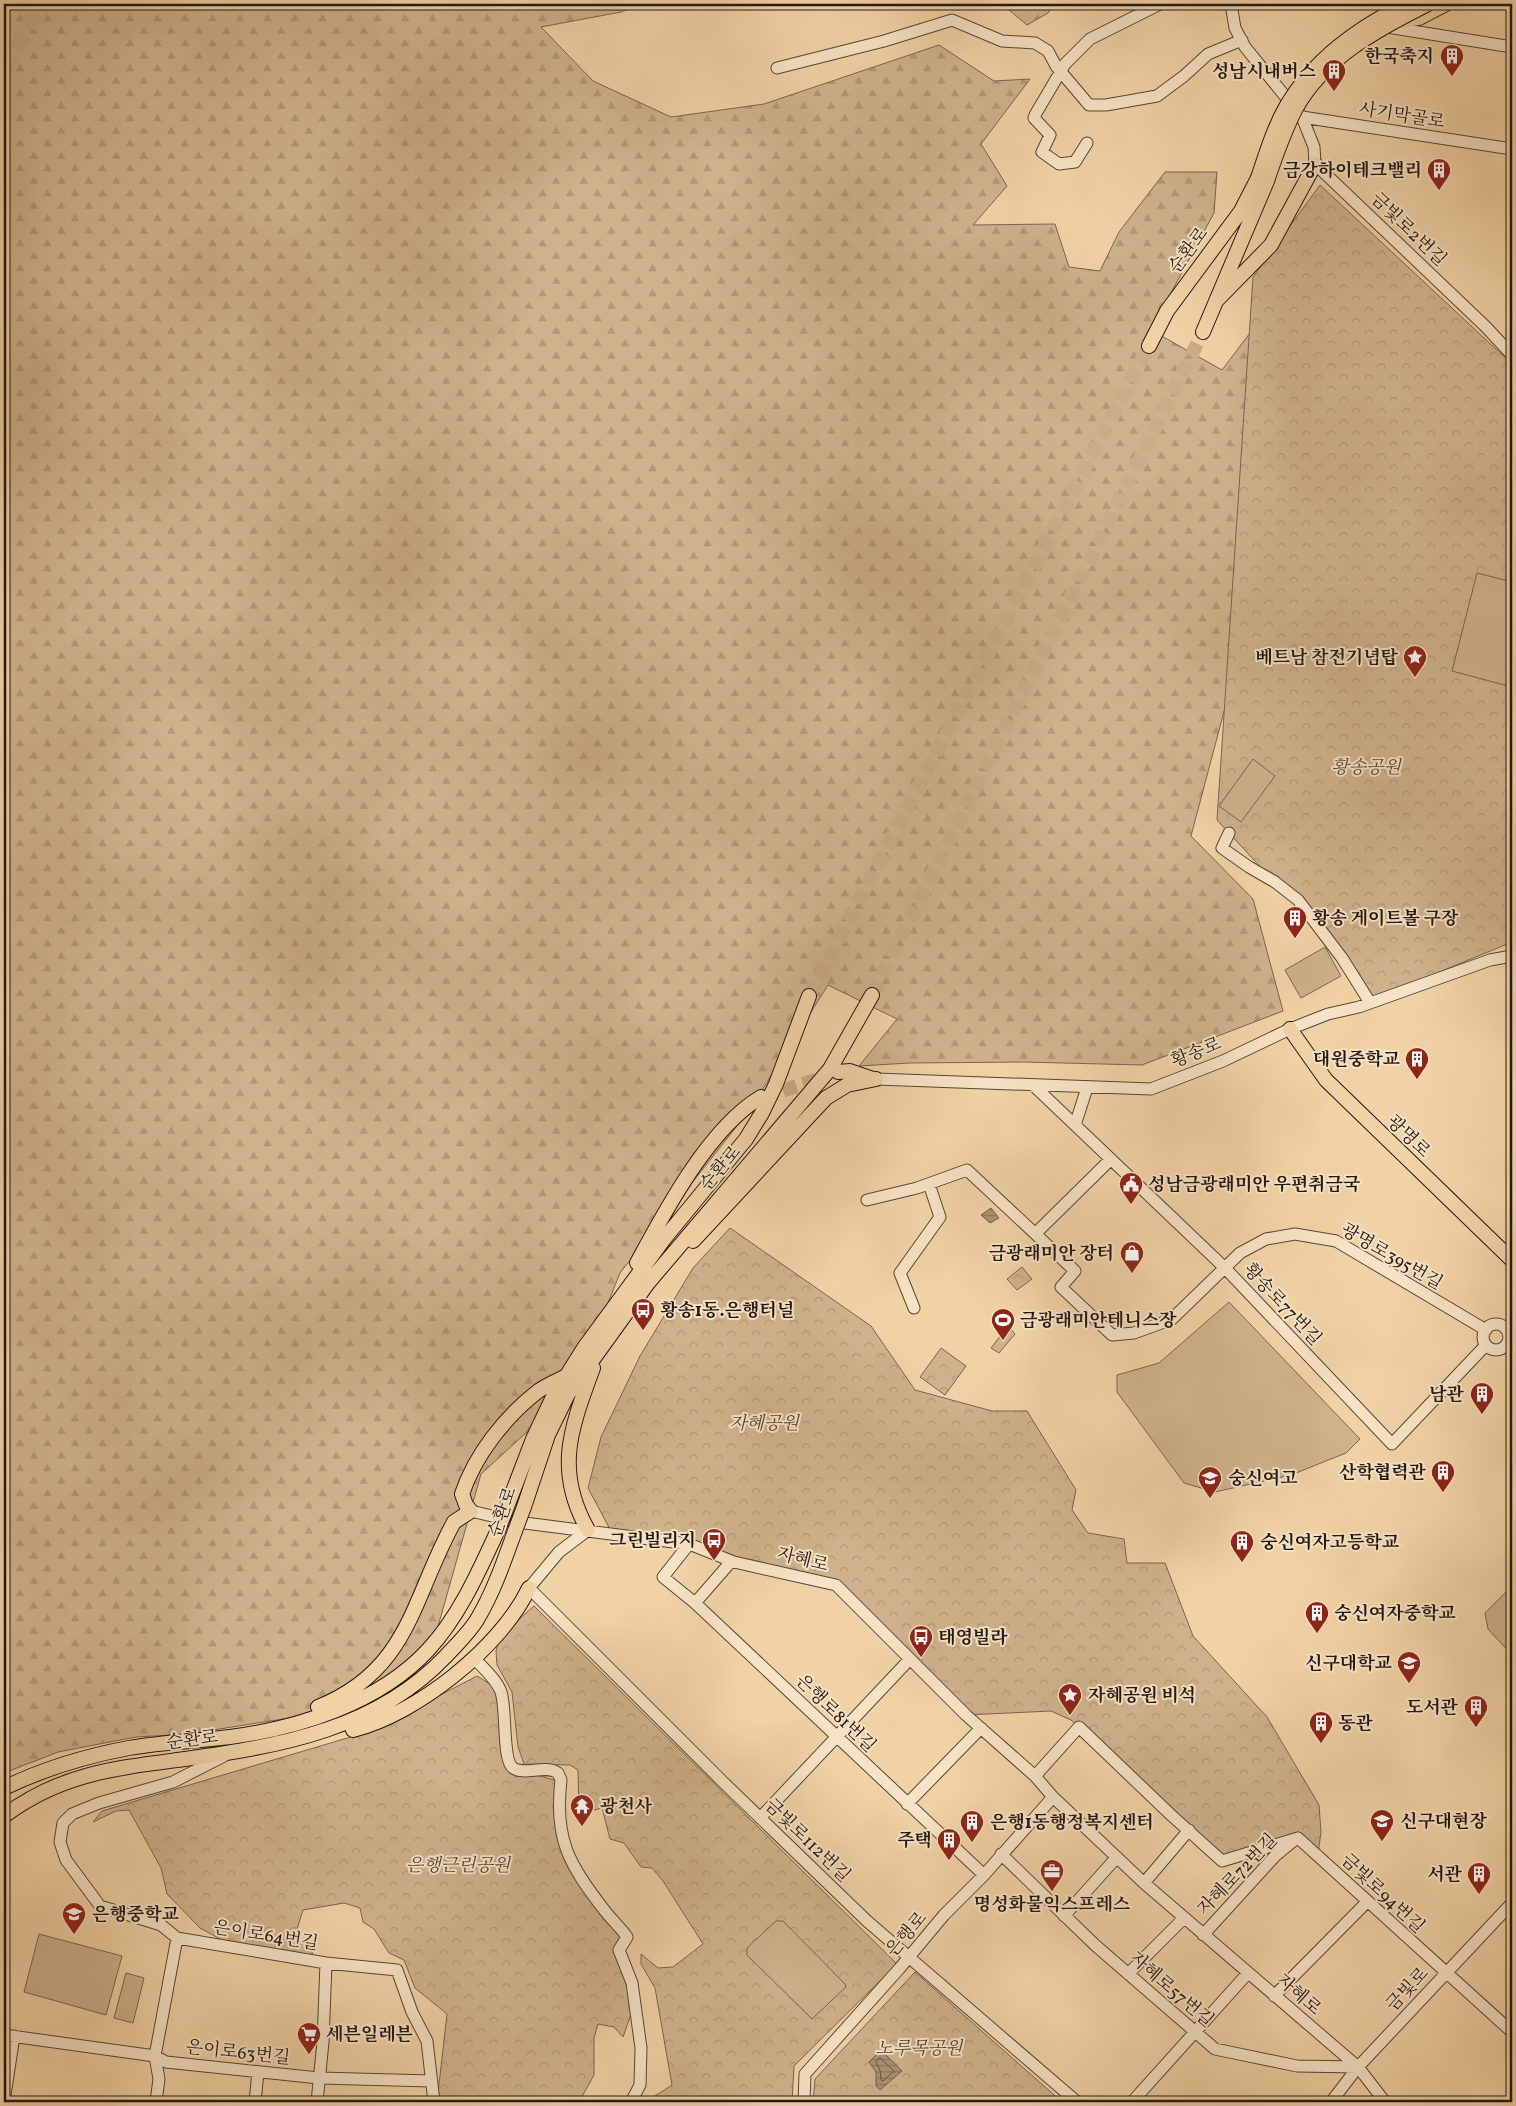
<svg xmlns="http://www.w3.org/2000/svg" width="1516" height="2106" viewBox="0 0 1516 2106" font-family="Vollkorn,'Noto Serif KR',serif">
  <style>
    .forest { fill: url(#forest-firs); stroke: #78654f }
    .park { fill: url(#park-crowns); stroke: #78654f }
    .pitch { fill: #ceb28c; stroke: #78654f }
    .water { fill: url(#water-rules); stroke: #75624c }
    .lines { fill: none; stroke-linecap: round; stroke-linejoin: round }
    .shore { stroke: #675642; stroke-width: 1 }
    .major-tunnel { stroke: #c8ad88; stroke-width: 14; stroke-dasharray: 14 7; stroke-linecap: butt }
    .highway-tunnel { stroke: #c8ad88; stroke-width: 16; stroke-dasharray: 16 8; stroke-linecap: butt }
    .minor-casing { stroke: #564637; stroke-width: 13 }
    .major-casing { stroke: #231812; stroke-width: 16 }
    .minor { stroke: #f6e2c4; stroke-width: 11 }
    .major { stroke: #f1d2a5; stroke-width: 14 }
    .major-bridge-casing { stroke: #231812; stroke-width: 16; stroke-linecap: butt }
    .major-bridge { stroke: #f1d2a5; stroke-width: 14 }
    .labels { text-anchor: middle; stroke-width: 4; stroke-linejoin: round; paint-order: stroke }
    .poi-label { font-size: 18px; font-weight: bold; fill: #231812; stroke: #f6e2c4; text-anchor: start }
    .street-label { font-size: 18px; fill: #231812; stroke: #f6e2c4 }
    .park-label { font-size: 18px; font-style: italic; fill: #564637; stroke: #f6e2c4 }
  </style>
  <defs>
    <pattern id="forest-firs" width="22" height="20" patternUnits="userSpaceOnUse" patternTransform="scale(1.25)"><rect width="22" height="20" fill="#ceb28c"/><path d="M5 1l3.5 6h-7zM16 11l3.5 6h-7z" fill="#b19878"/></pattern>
    <pattern id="park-crowns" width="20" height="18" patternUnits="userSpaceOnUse" patternTransform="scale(1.25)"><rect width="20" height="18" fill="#ceb28c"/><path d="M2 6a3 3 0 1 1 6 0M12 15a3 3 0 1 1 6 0" fill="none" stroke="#b19878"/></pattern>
    <pattern id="water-rules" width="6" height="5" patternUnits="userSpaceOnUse" patternTransform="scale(1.25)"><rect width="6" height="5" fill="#ab9373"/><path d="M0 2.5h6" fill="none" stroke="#8b775d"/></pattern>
  </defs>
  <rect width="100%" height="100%" fill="#f1d2a5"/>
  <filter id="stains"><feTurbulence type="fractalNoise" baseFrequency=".004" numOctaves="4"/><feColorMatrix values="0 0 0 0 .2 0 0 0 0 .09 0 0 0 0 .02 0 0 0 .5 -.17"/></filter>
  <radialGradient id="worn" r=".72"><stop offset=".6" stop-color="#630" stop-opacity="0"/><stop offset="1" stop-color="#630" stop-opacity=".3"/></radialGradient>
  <path class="forest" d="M4,4H641L621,12L541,27L593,81L671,117L764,104L939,45L994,81L1030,79L981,144L1007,186L973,225L1055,224L1069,267L1100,271L1119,232L1165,172H1217L1214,213L1151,330L1222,370L1259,321L1266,553L1191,836L1253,899L1283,1011L1142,1065L1023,1062L909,1063L859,1066L897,1019L828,985L749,1111L620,1273L573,1390L481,1474L437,1630L398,1676L346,1709L188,1734L136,1737L58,1752L4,1773Z
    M1002,4H1054L1048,13L1027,25Z"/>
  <path class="park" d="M1320,185L1512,364V942L1369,1001L1301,911L1217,820L1253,277Z
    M730,1228L871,1326L915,1390L992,1411H1027L1076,1490L1072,1510L1088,1533L1124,1539L1127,1563H1165L1193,1636L1267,1717L1319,1805L1321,1832L1318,1854L1299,1836L1222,1861L1071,1720L1051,1711L966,1715L836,1585L689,1544L612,1533L588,1488L601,1437L640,1356L693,1268Z
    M1022,1267L1032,1279L1017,1290L1007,1279Z
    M941,1348L966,1366L945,1395L920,1377Z
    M534,1606L897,1964L794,2066L792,2102H651L652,2098L672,2085L655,1988L641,1964V1954L658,1968L673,1967L703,1944L663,1881L652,1868L641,1867L624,1843L610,1839L602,1808L579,1814L578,1770L570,1765L524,1764L518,1747L512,1692L497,1665L496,1651L500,1636Z
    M477,1676L498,1689L508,1766L516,1777L531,1773L560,1782L563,1855L584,1882L600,1915L628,1943L621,1952L638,1994L623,2037L614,2027L598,2024L594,2038V2075L579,2102H437L447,2014L415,1988L404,1960L389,1953L374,1929L363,1922L360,1908L344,1903L303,1910L294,1939L309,1942L313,1956L222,1940L200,1928L167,1894L161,1868L129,1810L116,1811L93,1822L102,1811L354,1736L381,1726Z
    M915,1972L1062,2102H813L815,2079Z"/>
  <path class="pitch" d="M1477,573L1512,582V687L1452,671Z
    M1253,759L1275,776L1241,822L1219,806Z
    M1325,947L1341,976L1301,998L1285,970Z
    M1229,1302L1360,1439L1346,1453L1291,1475L1215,1492L1184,1483L1117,1392V1375L1159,1363Z
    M1008,1326L1015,1334L999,1353L991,1348Z
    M1512,1586V1655L1488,1629L1485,1613Z
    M776,1921H783L845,1984L846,1987L812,2019L747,1955V1948Z
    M39,1934L122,1956L106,2015L24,1992Z
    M126,1973L144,1978L133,2023L114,2018Z"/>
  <path class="water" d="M991,1208L999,1218L990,1223L981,1215Z
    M881,2050L902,2071L880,2090L876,2086V2072L869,2062Z"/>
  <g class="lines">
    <path class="shore" d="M880,2058L894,2071L883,2081L881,2080L880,2070L876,2062Z"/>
    <path class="major-tunnel" d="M872,995L1203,332
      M809,996L1149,346
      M763,1097L828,1076"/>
    <path class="highway-tunnel" d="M4,69L40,4"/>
    <g class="minor-casing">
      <path id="minor" d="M1231,4L1235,28L1245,47L1302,117L1314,147L1315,164L1486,327L1512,355
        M1381,26L1512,47
        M777,68L884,41L952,20L1002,41L1035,43L1048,51L1056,66L1089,105H1106L1157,96L1184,76L1208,54L1242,40
        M1302,117L1512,149
        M1087,143L1075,162L1059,164L1042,152L1050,135L1034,118L1035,115L1065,64L1090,39L1160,4
        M1229,833L1222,848L1249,867L1275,882L1298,900L1342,958L1369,1001
        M876,1079L1151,1089L1223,1061L1290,1029L1328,1014L1359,1007L1490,960L1512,956
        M1034,1086L1075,1125
        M1087,1088L1075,1125L1225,1268L1392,1444L1486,1345
        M867,1200L917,1188L967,1170L1075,1271L1061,1287L1112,1335L1134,1333L1172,1319L1240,1253L1266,1239L1295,1234L1336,1241L1486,1330
        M1036,1233L1111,1159
        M914,1308L900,1273L940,1217L929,1184
        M1483 1337a13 13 0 1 1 26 0a13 13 0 1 1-26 0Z
        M471,1511L517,1522L689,1544L734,1562L836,1585L966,1715L1035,1776L1053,1797L1144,1883L1358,2067L1385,2102
        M588,1530L559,1552L529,1588L722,1781L867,1921L1077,2102
        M689,1544L663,1577L695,1603L984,1875
        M695,1603L729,1564L734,1562
        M475,1659C483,1668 497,1680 501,1692C507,1710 502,1760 513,1768C525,1776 545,1764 558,1773L561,1780C554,1840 569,1864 605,1911C612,1920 620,1927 627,1937L619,1950L632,1983L641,2048L640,2085L631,2102
        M1035,1776L1079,1727L1171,1815L1222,1861L1298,1838
        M907,1804L981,1728
        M760,1818L910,1659
        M1298,1838L1512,2032
        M1001,1854L1095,1945L1215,2049L1297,2066L1358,2067
        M1144,1883L1189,1830
        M1064,1916L1117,1857
        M1203,1935L1275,1856L1292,1842
        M177,1938L326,1963L323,2042L317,2102
        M326,1963L397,1970L412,2012L427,2041L434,2102
        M1128,1974L1184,1918
        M1274,1996L1367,1902
        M4,2035L155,2056L166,2062L319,2078L431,2081
        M4,2102L14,2036
        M156,2102L159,2079L155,2056L177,1938L161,1925L100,1906L66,1860L60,1842L63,1823L72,1814L99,1803L173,1782L224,1756
        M255,2102L258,2072
        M804,2102L805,2074L899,1969L944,1915L984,1875L1053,1797
        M1132,2102L1248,1973
        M1331,2102L1358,2067L1512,1903"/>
    </g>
    <g class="major-casing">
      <path id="major" d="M1397,21L1419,18L1446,4
        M1217,300L1271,245L1315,164
        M1203,332L1267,181
        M1149,346L1167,311L1241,211L1258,178
        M1290,1029L1326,1080L1512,1260
        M838,1072L850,1071L873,1079
        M693,1241L826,1098L847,1085L876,1079
        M637,1263C665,1211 709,1128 761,1097
        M524,1507L548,1435L568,1394L648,1283L830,1069L872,995
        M505,1512L533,1439L552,1399L584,1348L664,1239L746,1139L762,1113L776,1084L809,996
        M588,1530C554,1470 571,1428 593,1368
        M318,1707C410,1670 412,1598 454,1522L471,1511L466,1505L462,1494C475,1455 505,1417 537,1392C545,1386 555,1382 564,1377
        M353,1730C417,1714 501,1647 529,1588
        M4,1788C43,1769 86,1756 129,1748C162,1742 197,1741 230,1737C299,1728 379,1703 428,1650C459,1617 479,1571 498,1530
        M4,1816C61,1773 117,1768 185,1759C281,1746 377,1729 446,1656C457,1644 470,1632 478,1618C494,1591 504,1561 515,1531"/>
    </g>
    <use href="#minor" class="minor"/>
    <use href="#major" class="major"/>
    <g class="major-bridge-casing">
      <path id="major-bridge" d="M1258,178C1266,154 1274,128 1286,107C1314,59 1358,28 1406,4
        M1267,181C1275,157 1284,132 1295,110C1323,58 1378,29 1428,4
        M498,1530L505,1512
        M515,1531L524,1507"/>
    </g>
    <use href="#major-bridge" class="major-bridge"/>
  </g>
  <defs>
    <g id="building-pin" transform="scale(1.25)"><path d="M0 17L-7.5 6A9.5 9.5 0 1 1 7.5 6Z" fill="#8f2418" stroke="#f6e2c4"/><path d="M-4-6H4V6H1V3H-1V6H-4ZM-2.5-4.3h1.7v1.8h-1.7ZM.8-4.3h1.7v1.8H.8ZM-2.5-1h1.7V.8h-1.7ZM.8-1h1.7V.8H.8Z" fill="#fff"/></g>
    <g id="sight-pin" transform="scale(1.25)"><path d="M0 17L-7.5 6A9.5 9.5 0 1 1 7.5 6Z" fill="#8f2418" stroke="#f6e2c4"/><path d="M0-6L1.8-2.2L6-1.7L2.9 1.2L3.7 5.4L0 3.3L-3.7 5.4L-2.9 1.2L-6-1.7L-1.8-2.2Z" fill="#fff"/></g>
    <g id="civic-pin" transform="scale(1.25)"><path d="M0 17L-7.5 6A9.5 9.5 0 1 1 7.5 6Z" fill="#8f2418" stroke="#f6e2c4"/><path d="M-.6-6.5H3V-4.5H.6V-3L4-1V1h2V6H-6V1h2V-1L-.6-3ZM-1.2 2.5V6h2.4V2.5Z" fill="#fff"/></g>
    <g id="shop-pin" transform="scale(1.25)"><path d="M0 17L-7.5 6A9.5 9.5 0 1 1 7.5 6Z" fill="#8f2418" stroke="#f6e2c4"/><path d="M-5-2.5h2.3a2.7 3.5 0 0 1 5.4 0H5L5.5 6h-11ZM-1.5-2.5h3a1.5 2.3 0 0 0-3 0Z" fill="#fff"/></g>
    <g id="bus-pin" transform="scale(1.25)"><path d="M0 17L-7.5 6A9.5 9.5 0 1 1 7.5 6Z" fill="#8f2418" stroke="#f6e2c4"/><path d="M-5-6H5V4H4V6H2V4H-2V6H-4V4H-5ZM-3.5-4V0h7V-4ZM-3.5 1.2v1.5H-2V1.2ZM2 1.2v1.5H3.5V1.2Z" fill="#fff"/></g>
    <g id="stadium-pin" transform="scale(1.25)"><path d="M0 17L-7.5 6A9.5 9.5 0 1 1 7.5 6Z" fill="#8f2418" stroke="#f6e2c4"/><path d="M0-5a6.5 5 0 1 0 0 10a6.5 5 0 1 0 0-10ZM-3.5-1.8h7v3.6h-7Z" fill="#fff"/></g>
    <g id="school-pin" transform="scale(1.25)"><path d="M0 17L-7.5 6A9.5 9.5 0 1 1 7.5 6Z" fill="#8f2418" stroke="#f6e2c4"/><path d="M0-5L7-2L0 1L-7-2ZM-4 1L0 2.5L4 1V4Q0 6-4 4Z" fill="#fff"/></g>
    <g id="university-pin" transform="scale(1.25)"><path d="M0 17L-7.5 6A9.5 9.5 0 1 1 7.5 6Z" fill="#8f2418" stroke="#f6e2c4"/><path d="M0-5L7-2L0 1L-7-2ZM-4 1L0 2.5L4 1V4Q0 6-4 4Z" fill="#fff"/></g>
    <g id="temple-pin" transform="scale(1.25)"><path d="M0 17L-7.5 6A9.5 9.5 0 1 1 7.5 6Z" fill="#8f2418" stroke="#f6e2c4"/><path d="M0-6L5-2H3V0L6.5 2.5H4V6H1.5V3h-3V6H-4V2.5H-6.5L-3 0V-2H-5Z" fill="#fff"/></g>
    <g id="office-pin" transform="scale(1.25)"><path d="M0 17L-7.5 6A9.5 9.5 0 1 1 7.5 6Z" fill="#8f2418" stroke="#f6e2c4"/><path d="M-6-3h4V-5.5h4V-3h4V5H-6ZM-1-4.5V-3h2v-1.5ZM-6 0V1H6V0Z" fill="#fff"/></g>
    <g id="supermarket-pin" transform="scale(1.25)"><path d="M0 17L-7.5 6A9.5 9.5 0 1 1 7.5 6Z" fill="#8f2418" stroke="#f6e2c4"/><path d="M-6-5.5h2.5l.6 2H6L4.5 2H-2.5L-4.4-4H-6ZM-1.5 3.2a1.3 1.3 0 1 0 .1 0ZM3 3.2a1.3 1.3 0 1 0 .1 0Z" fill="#fff"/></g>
  </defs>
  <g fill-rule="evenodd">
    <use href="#building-pin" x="1452" y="56"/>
    <use href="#building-pin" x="1334" y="71"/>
    <use href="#building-pin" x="1439" y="170"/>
    <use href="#sight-pin" x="1415" y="657"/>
    <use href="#building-pin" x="1295" y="918"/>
    <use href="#building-pin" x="1417" y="1059"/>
    <use href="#civic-pin" x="1131" y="1184"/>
    <use href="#shop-pin" x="1132" y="1253"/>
    <use href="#bus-pin" x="643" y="1310"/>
    <use href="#stadium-pin" x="1003" y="1320"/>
    <use href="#building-pin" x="1482" y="1394"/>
    <use href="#building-pin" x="1443" y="1472"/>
    <use href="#school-pin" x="1210" y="1478"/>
    <use href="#bus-pin" x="714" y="1540"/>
    <use href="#building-pin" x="1242" y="1542"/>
    <use href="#building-pin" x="1317" y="1613"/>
    <use href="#bus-pin" x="921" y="1637"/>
    <use href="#university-pin" x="1409" y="1663"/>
    <use href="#sight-pin" x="1070" y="1695"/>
    <use href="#building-pin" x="1476" y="1707"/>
    <use href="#building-pin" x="1321" y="1723"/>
    <use href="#temple-pin" x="582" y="1806"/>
    <use href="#school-pin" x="1382" y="1821"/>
    <use href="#building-pin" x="972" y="1822"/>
    <use href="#building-pin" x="949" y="1840"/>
    <use href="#office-pin" x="1052" y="1871"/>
    <use href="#building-pin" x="1479" y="1874"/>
    <use href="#school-pin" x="74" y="1914"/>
    <use href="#supermarket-pin" x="309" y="2034"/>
  </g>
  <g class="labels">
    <g class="poi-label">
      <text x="1434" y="62" text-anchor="end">한국축지</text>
      <text x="1316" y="77" text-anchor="end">성남시내버스</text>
      <text x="1422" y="176" text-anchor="end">금강하이테크밸리</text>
      <text x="1398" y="663" text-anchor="end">베트남 참전기념탑</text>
      <text x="1312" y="924">황송 게이트볼 구장</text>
      <text x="1400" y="1065" text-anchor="end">대원중학교</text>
      <text x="1148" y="1190">성남금광래미안 우편취금국</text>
      <text x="1114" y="1259" text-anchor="end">금광래미안 장터</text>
      <text x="660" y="1316">황송1동.은행터널</text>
      <text x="1020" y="1326">금광래미안테니스장</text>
      <text x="1464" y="1400" text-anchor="end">남관</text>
      <text x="1426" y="1478" text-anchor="end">산학협력관</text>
      <text x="1228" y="1484">숭신여고</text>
      <text x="696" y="1546" text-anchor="end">그린빌리지</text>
      <text x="1260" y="1548">숭신여자고등학교</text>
      <text x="1334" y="1619">숭신여자중학교</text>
      <text x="938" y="1643">태영빌라</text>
      <text x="1392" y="1669" text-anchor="end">신구대학교</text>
      <text x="1088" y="1701">자혜공원 비석</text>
      <text x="1458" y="1713" text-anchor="end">도서관</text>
      <text x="1338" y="1729">동관</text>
      <text x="600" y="1812">광천사</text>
      <text x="1400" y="1827">신구대현장</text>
      <text x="990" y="1828">은행1동행정복지센터</text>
      <text x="932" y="1846" text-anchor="end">주택</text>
      <text x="1462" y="1880" text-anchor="end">서관</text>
      <text x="1052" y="1910" text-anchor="middle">명성화물익스프레스</text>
      <text x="92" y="1920">은행중학교</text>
      <text x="326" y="2040">세븐일레븐</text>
    </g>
    <g class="street-label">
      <text transform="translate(1402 115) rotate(9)" y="6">사기막골로</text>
      <text transform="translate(1409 229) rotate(44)" y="6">금빛로2번길</text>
      <text transform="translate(1188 250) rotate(-53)" y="6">순환로</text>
      <text transform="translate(1196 1052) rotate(-22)" y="6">황송로</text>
      <text transform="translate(1409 1136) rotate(44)" y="6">광명로</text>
      <text transform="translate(720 1168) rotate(-50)" y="6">순환로</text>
      <text transform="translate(1392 1256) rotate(30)" y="6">광명로395번길</text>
      <text transform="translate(1283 1304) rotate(47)" y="6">황송로77번길</text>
      <text transform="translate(502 1512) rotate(-71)" y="6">순환로</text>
      <text transform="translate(803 1559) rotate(14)" y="6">자혜로</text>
      <text transform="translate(836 1713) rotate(44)" y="6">은행로81번길</text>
      <text transform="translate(192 1739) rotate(-7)" y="6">순환로</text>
      <text transform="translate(808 1840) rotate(44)" y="6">금빛로112번길</text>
      <text transform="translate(1237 1874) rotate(-46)" y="6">자혜로72번길</text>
      <text transform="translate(1383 1893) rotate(43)" y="6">금빛로94번길</text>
      <text transform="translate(906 1934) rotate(-50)" y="6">은행로</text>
      <text transform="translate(266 1935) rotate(9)" y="6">은이로64번길</text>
      <text transform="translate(1172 1989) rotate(41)" y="6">자혜로57번길</text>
      <text transform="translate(1407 1989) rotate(-47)" y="6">금빛로</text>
      <text transform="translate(1299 1994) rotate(41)" y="6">자혜로</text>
      <text transform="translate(238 2052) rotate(6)" y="6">은이로63번길</text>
    </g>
    <g class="park-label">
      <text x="1366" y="773">황송공원</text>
      <text x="764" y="1429">자혜공원</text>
      <text x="458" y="1871">은행근린공원</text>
      <text x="919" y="2054">노루목공원</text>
    </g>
  </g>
  <rect width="1516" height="2106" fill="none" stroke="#f1d2a5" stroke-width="20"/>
  <rect x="5" y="5" width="1506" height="2096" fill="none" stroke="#231812" stroke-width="2.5"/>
  <rect x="10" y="10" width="1496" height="2086" fill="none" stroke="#231812"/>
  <rect width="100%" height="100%" filter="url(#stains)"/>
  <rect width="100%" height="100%" fill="url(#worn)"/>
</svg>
